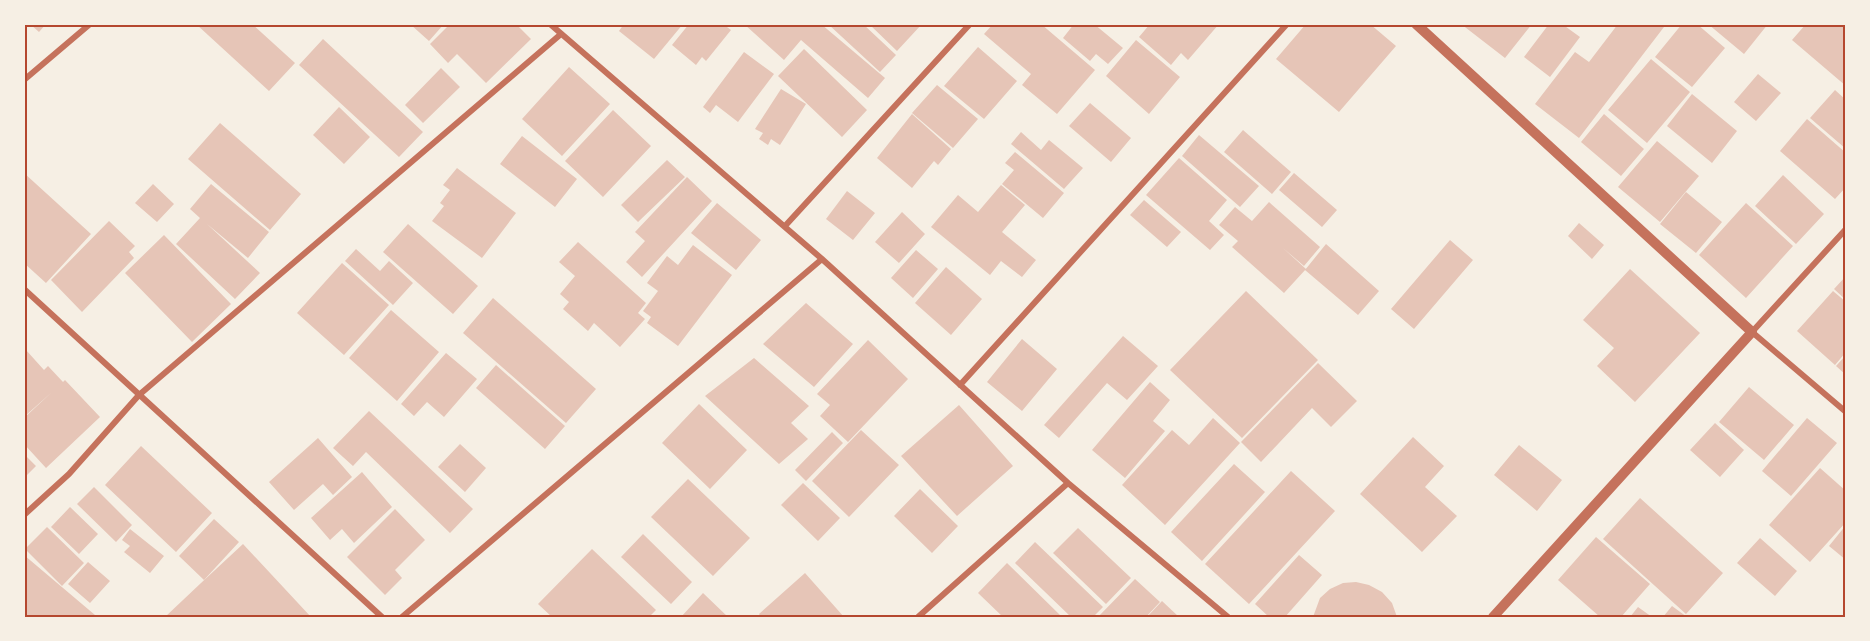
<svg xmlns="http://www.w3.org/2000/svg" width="1870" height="641" viewBox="0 0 1870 641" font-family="'Source Sans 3',sans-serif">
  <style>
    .building { fill: #e6c5b7 }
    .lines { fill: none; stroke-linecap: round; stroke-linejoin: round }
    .minor { stroke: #c5725c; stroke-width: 6 }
    .tertiary { stroke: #c5725c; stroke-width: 10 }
    .neatline { fill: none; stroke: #b5482f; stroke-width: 2 }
  </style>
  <rect width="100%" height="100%" fill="#f6efe4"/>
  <path class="building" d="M30,24H46L39,32Z
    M196,24H252L295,63L269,91Z
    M410,24H444L429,41Z
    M450,24H516L531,39L486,83L457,54L448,63L430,44Z
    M624,24H683L654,59L619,31Z
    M689,24H723L731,30L706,61L702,57L696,65L672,45Z
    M744,24H821L885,78L868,98L801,40L784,60Z
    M828,24H863L896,55L880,72Z
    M869,24H922L897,51Z
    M993,24H1041L1095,70L1057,114L1022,85L1031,74L984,34Z
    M1074,24H1094L1123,48L1108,64L1096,54L1090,61L1063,38Z
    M1150,24H1219L1188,60L1181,53L1171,65L1139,37Z
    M1306,24H1370L1396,46L1339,112L1276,59Z
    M1461,24H1532L1505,58Z
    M1549,24H1562L1580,37L1550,77L1524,57Z
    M1618,24H1660L1664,27L1579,138L1535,104L1575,52L1589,62Z
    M1682,24H1697L1725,48L1692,87L1655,57Z
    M1708,24H1768L1744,54Z
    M1806,24H1846V86L1792,40Z
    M323,39L423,132L399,157L299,65Z
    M1136,40L1180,77L1149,114L1106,76Z
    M978,47L1017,81L984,119L944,86Z
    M804,49L867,110L842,137L778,76Z
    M744,52L774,74L738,122L716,105L710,113L703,107Z
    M1651,59L1690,92L1647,143L1608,110Z
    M569,67L610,104L562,156L522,119Z
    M441,68L460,87L423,123L405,105Z
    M1758,74L1781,93L1756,121L1734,102Z
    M937,85L978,119L953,148L912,113Z
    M781,89L806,104L780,145L771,139L768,145L759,139L763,133L755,129Z
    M1835,90L1846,100V149L1810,118Z
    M1692,94L1737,131L1712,163L1667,126Z
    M1090,103L1131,138L1111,162L1069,126Z
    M339,107L370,137L344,164L313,135Z
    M613,110L651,146L603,197L565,161Z
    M912,114L951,149L938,165L934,161L912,188L877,158Z
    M1604,114L1644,149L1621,176L1581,142Z
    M1807,119L1846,153V187L1835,199L1780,151Z
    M220,123L301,194L270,230L188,159Z
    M1243,130L1291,172L1272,194L1224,152Z
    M1021,132L1041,150L1049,140L1083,168L1064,189L1011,144Z
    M1199,135L1259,186L1240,207L1182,156Z
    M522,136L577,179L555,207L500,164Z
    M1657,141L1699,176L1660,222L1618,187Z
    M1015,152L1064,193L1043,218L1002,184L1014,170L1005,163Z
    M1179,158L1227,200L1209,221L1224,235L1210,250L1146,195Z
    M667,160L685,177L638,222L621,205Z
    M457,168L516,213L482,258L432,221L444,206L440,203L450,190L443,185Z
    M24,173L91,234L46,283L24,263Z
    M1294,173L1337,210L1322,227L1279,190Z
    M1783,175L1824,214L1796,244L1755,206Z
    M687,177L712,201L642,277L626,262L645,241L635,232Z
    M153,184L174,204L157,222L135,203Z
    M211,184L269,232L248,258L207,224L260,273L235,299L176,244L200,218L190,209Z
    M1001,185L1025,205L1002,232L1036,260L1022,277L1001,261L990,275L931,227L958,195L978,212Z
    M847,191L875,213L853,240L826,219Z
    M1686,192L1722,222L1696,253L1660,224Z
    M1144,200L1181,232L1167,247L1130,215Z
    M1269,202L1320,247L1304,266L1283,248L1306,269L1284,293L1232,247L1238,241L1219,225L1235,207L1252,221Z
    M717,203L761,240L736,270L691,233Z
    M1746,203L1793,246L1746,298L1699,255Z
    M902,212L925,234L899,263L875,242Z
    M109,221L135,246L129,252L134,258L82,312L51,280Z
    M1579,223L1604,245L1592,259L1568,236Z
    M408,224L478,286L453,314L383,252Z
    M164,235L231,304L192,342L125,273Z
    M1450,240L1473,260L1414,329L1391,309Z
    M578,242L646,303L638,313L645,319L620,347L594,323L588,331L563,309L569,302L560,294L575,276L559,262Z
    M1326,244L1379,291L1358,315L1305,270Z
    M693,245L732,275L678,346L647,323L651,317L643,311L658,291L647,283L667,256L678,265Z
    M356,249L380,271L389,261L413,283L393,305L345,261Z
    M916,250L938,269L913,298L891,278Z
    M342,263L389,305L344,355L297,313Z
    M946,267L982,299L951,335L915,303Z
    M1630,269L1700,333L1635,402L1597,366L1614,348L1583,320Z
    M1846,276V300L1834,289Z
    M1246,291L1318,360L1242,438L1170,370Z
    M1833,291L1846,302V352L1835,365L1797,331Z
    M493,298L596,389L566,423L463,333Z
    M806,303L853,344L814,387L763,344Z
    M391,310L439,352L397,401L349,358Z
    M1123,336L1158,366L1127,400L1107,383L1059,438L1044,425Z
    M1022,339L1057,369L1022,411L987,382Z
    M868,340L908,379L848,442L820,416L830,405L817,394Z
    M26,350L44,370L48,366L63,382L65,380L100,417L46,468L24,444V418L52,392L24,417V352Z
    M446,353L477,379L444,417L427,402L414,416L401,404Z
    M1846,355V375L1836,366Z
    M754,358L809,406L791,423L808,439L779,464L705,396Z
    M1318,363L1357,401L1331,427L1312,408L1261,462L1241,442Z
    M496,365L565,426L545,449L476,388Z
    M1150,382L1170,400L1153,421L1165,431L1125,478L1092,450Z
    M1749,387L1794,425L1764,460L1719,422Z
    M699,404L747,450L710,489L662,443Z
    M959,405L1013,466L957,516L901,456Z
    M369,411L473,509L450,533L366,452L353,466L333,448Z
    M1213,418L1240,443L1165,525L1122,485L1172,430L1189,445Z
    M1807,418L1837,443L1791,496L1762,471Z
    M1715,423L1744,450L1720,477L1690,450Z
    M861,430L899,465L849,517L812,481Z
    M832,432L843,443L806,481L795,470Z
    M1413,437L1444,466L1425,487L1457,516L1422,552L1360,494Z
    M318,438L352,477L333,495L323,484L294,510L269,482Z
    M460,444L486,468L465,492L438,467Z
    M1519,445L1562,480L1537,511L1494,475Z
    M141,446L212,513L176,552L105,485Z
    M24,454L36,466L24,478Z
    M1234,464L1265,492L1202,561L1171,532Z
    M1820,468L1846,491V522L1810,562L1769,525Z
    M1291,471L1335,511L1249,604L1205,564Z
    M362,472L392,507L354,543L342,529L330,540L311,518Z
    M688,479L750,538L713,576L651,517Z
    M803,483L840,518L818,541L781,505Z
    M94,487L132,525L116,542L77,504Z
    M920,489L958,526L932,553L894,516Z
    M1640,498L1723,573L1686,614L1603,539Z
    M70,507L98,534L79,554L51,527Z
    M395,509L425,540L395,570L402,578L385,595L347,557Z
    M214,519L239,542L204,580L179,556Z
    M1846,525V560L1829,546Z
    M47,527L84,563L62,586L25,549Z
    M1078,528L1131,578L1106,604L1053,553Z
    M130,529L164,556L150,573L124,552L130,546L122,540Z
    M643,534L692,582L671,604L621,557Z
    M1596,537L1650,584L1621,617H1600L1558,580Z
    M1760,538L1797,571L1775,596L1737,563Z
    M1035,542L1103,607L1093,617H1071L1015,563Z
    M243,544L311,617H165L201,583Z
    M592,549L656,610L649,617H552L538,604Z
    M24,555L95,615L93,617H24Z
    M1299,555L1322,575L1285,617H1269L1255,604Z
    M88,562L110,581L90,603L68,584Z
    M1007,563L1062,617H1003L978,593Z
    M805,573L844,617H761L759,614Z
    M1135,579L1160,602L1146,617H1098Z
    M1356,582L1369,585L1382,592L1392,603L1397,617H1313L1320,598L1330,589L1343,583Z
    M703,593L728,617H681Z
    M1162,601L1179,617H1147Z
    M1672,606L1687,617H1663Z
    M1638,607L1652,617H1630Z"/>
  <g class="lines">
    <path class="minor" d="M550,24L822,259L1068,483L1228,617
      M24,80L90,24
      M785,226L970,24
      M1846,229L1752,332L1846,412
      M24,289L382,617
      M960,385L1287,24
      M24,515L69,474L139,395L561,34
      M402,617L822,259
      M918,617L1068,483"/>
    <path class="tertiary" d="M1416,24L1752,332L1493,617"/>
  </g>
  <rect width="1870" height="641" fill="none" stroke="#f6efe4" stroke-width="51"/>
  <rect x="26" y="26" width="1818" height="590" class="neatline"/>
</svg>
